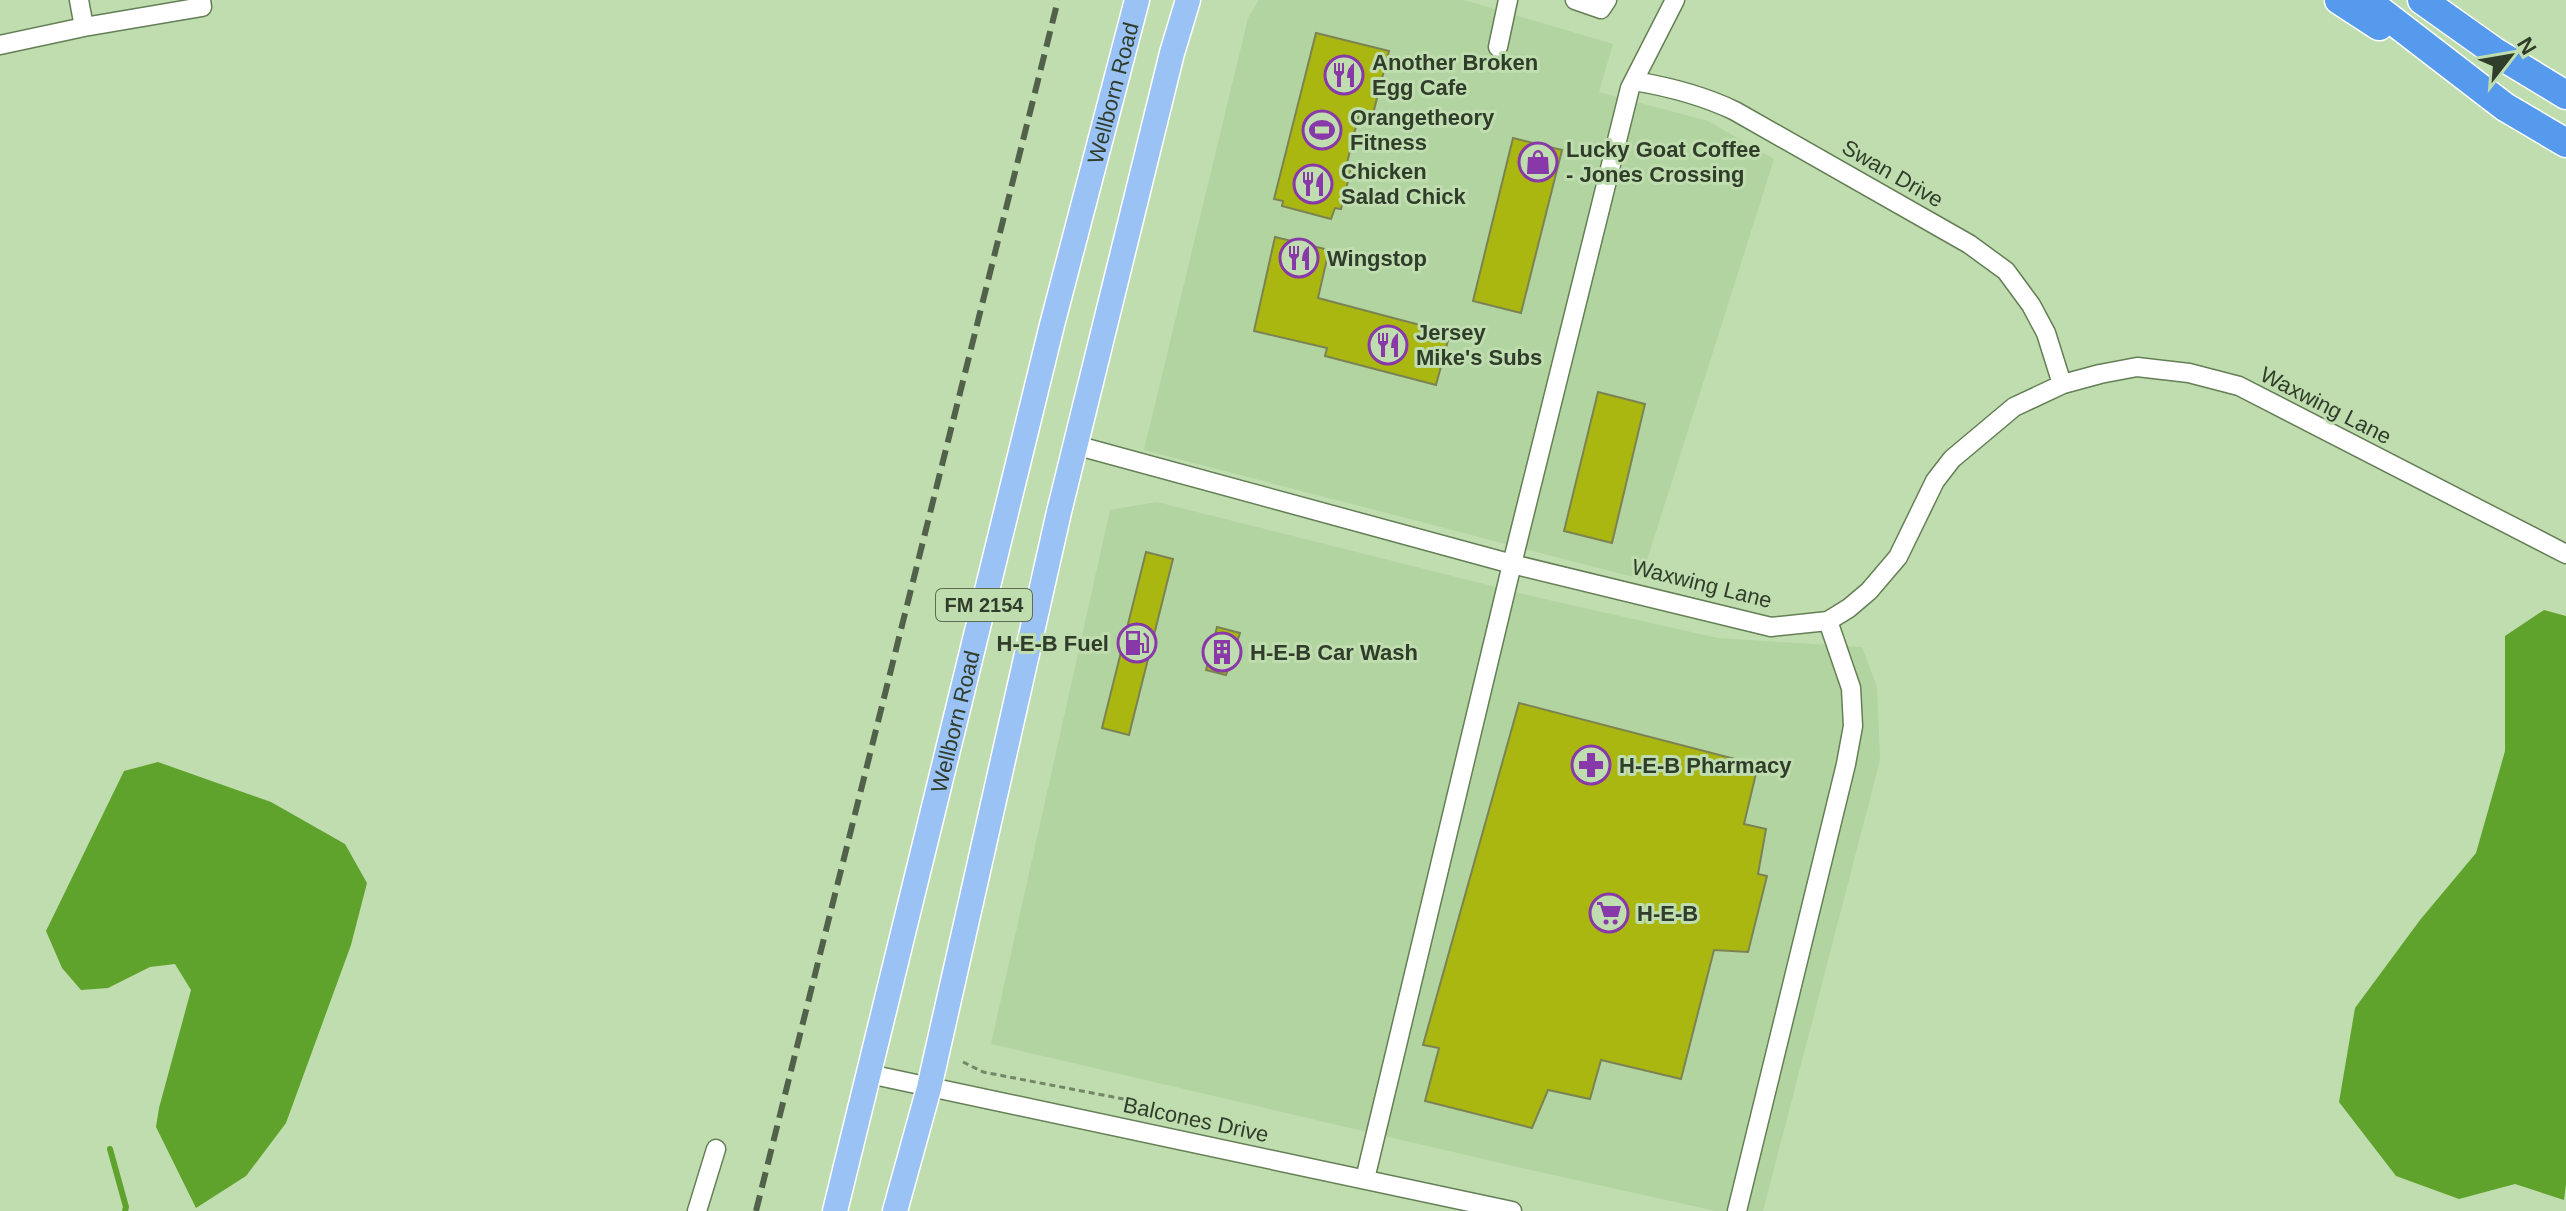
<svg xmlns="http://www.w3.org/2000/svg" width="2566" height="1211" viewBox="0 0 2566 1211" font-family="Helvetica,sans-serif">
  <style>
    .built { fill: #b2d4a0 }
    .water { fill: #5fa32c }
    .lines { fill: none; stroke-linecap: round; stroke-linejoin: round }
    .stream { stroke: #5fa32c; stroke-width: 6 }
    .building { fill: #aab710; stroke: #7c8352; stroke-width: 2 }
    .minor-casing { stroke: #647f55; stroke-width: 21 }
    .major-casing { stroke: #fff; stroke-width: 27 }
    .highway-casing { stroke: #fff; stroke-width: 31 }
    .path { stroke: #738768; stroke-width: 3; stroke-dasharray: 6 4; stroke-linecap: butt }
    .minor { stroke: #fff; stroke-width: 18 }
    .major { stroke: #9ac2f4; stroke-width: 24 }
    .highway { stroke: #569aed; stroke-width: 28 }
    .rail { stroke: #52624a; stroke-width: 6; stroke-dasharray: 16 8; stroke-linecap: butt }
    .labels { text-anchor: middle; stroke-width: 6; stroke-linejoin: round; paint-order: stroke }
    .shield { fill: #bfddaf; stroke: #5c6d53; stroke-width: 2 }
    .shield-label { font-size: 20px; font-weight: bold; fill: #313d2b }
    .poi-label { font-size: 22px; font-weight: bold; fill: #313d2b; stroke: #bfddaf; text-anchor: start }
    .street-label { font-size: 22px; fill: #313d2b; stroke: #bfddaf }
  </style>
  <rect width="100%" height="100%" fill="#bfddaf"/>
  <path class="built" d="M1259,0H1464L1613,44L1599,92L1708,121L1774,159L1641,579L1144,450L1248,18Z
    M1157,502L1544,599L1718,638L1862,647L1877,687L1880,760L1763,1211H1716L1522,1168L991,1044L1110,510Z"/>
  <path class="water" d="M2544,610L2566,616V1184L2564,1200L2515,1184L2459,1199L2396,1176L2339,1102L2355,1008L2420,920L2476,853L2505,751V636Z
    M158,762L271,802L345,844L367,883L351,945L286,1123L246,1176L196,1208L156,1127L159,1108L191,990L175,964L150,967L108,988L81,990L62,968L46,931L124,771Z"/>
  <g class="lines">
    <path class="stream" d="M110,1149L126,1207L125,1211"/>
  </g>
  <path class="building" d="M1316,33L1389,51L1372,118L1359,114L1347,163L1352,165L1341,209L1335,208L1331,219L1282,206L1283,201L1274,199Z
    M1513,138L1562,150L1521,313L1473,301Z
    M1275,237L1329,250L1318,298L1450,333L1436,385L1325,356L1327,348L1254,331Z
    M1598,392L1645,404L1612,543L1564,531Z
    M1146,552L1173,559L1129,735L1102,728Z
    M1217,627L1240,633L1226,675L1206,670Z
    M1519,703L1758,765L1744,824L1766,829L1758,874L1767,876L1748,952L1714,950L1681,1079L1601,1060L1590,1099L1548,1090L1532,1128L1425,1101L1439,1048L1423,1045Z"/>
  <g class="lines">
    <g class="minor-casing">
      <path id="minor" d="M79,0L84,27
        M1575,0L1601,9L1607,0
        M0,45L84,27L202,7L201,0
        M1498,47L1508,0
        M1634,81C1670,87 1702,95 1735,111L1969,244L2006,271L2031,305L2046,333L2062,384
        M1075,445L1512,564L1771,627L1828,621L1849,608L1869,591L1898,557L1935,481L1952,459L2014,407L2063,384L2100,374L2137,367L2189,373L2239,386L2566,554
        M869,1074L1512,1211
        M1365,1179L1512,564L1630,88L1675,0
        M697,1211L716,1149
        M1737,1211L1846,764L1853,726L1851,688L1828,621"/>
    </g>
    <g class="major-casing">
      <g id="major">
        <path id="s1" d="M835,1211L1052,325L1137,0"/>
        <path d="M895,1211L929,1088L1059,512L1172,53L1188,0"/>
      </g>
    </g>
    <g class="highway-casing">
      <path id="highway" d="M2339,0L2379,26
        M2366,0L2505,107L2566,143
        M2422,0L2495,52L2566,95"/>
    </g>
    <path class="path" d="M963,1062L983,1072L1134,1101L1143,1113"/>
    <use href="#minor" class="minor"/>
    <use href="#major" class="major"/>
    <use href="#highway" class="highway"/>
    <path class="rail" d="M756,1211L1058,0"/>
  </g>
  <defs>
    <g id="restaurant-ring" transform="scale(2)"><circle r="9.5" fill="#bfddaf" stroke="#8838a8" stroke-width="1.5"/><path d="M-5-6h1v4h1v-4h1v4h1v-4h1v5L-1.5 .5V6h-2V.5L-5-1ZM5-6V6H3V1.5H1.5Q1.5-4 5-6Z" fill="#8838a8"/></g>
    <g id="stadium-ring" transform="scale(2)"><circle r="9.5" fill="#bfddaf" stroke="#8838a8" stroke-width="1.5"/><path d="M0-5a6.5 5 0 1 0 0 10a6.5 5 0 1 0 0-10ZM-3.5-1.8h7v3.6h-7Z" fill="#8838a8"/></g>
    <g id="shop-ring" transform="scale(2)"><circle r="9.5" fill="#bfddaf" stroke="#8838a8" stroke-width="1.5"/><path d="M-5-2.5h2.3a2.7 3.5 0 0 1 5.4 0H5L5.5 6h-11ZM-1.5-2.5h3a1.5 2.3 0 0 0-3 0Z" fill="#8838a8"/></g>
    <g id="fuel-ring" transform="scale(2)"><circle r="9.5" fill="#bfddaf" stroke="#8838a8" stroke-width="1.5"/><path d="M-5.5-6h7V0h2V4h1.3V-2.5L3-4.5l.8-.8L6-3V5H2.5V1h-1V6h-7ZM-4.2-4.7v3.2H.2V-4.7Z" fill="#8838a8"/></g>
    <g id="building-ring" transform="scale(2)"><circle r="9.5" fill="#bfddaf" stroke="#8838a8" stroke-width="1.5"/><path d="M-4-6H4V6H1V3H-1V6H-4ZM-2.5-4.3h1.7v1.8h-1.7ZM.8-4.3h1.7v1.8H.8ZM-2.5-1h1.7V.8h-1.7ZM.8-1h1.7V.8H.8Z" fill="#8838a8"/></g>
    <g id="pharmacy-ring" transform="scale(2)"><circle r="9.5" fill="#bfddaf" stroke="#8838a8" stroke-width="1.5"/><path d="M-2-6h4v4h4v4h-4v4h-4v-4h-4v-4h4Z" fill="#8838a8"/></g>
    <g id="supermarket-ring" transform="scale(2)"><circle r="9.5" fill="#bfddaf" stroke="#8838a8" stroke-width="1.5"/><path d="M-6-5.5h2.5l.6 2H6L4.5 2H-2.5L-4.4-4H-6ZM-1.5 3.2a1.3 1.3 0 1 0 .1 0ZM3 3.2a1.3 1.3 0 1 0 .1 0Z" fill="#8838a8"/></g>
  </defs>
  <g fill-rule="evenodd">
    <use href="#restaurant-ring" x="1344" y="75"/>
    <use href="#stadium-ring" x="1322" y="130"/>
    <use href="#shop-ring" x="1538" y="162"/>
    <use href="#restaurant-ring" x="1313" y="184"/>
    <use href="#restaurant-ring" x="1299" y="258"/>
    <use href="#restaurant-ring" x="1388" y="345"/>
    <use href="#fuel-ring" x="1137" y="643"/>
    <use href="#building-ring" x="1222" y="652"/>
    <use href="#pharmacy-ring" x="1591" y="765"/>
    <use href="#supermarket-ring" x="1609" y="913"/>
  </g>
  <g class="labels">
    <rect class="shield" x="936" y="589" width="96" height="32" rx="6"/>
    <g class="shield-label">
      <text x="984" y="612">FM 2154</text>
    </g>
    <g class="poi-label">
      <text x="1372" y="70">Another Broken<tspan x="1372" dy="25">Egg Cafe</tspan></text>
      <text x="1350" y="125">Orangetheory<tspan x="1350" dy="25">Fitness</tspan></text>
      <text x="1566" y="157">Lucky Goat Coffee<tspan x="1566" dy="25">- Jones Crossing</tspan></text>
      <text x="1341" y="179">Chicken<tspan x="1341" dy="25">Salad Chick</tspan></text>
      <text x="1327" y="266">Wingstop</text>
      <text x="1416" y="340">Jersey<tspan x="1416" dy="25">Mike's Subs</tspan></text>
      <text x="1109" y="651" text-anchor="end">H-E-B Fuel</text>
      <text x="1250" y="660">H-E-B Car Wash</text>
      <text x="1619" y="773">H-E-B Pharmacy</text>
      <text x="1637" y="921">H-E-B</text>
    </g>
    <g class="street-label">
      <text dy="8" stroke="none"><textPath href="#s1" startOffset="1152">Wellborn Road</textPath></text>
      <text transform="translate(1893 173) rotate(30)" y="8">Swan Drive</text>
      <text transform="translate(2326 405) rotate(27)" y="8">Waxwing Lane</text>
      <text transform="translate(1702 583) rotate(14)" y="8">Waxwing Lane</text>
      <text dy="8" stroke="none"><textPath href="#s1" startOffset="504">Wellborn Road</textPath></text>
      <text transform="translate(1196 1119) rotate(12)" y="8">Balcones Drive</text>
    </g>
  </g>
  <g transform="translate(2510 56) rotate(59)" stroke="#bfddaf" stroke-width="6" paint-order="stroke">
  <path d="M0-6L14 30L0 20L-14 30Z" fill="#313d2b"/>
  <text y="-12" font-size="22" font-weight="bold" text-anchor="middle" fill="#313d2b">N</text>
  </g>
</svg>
